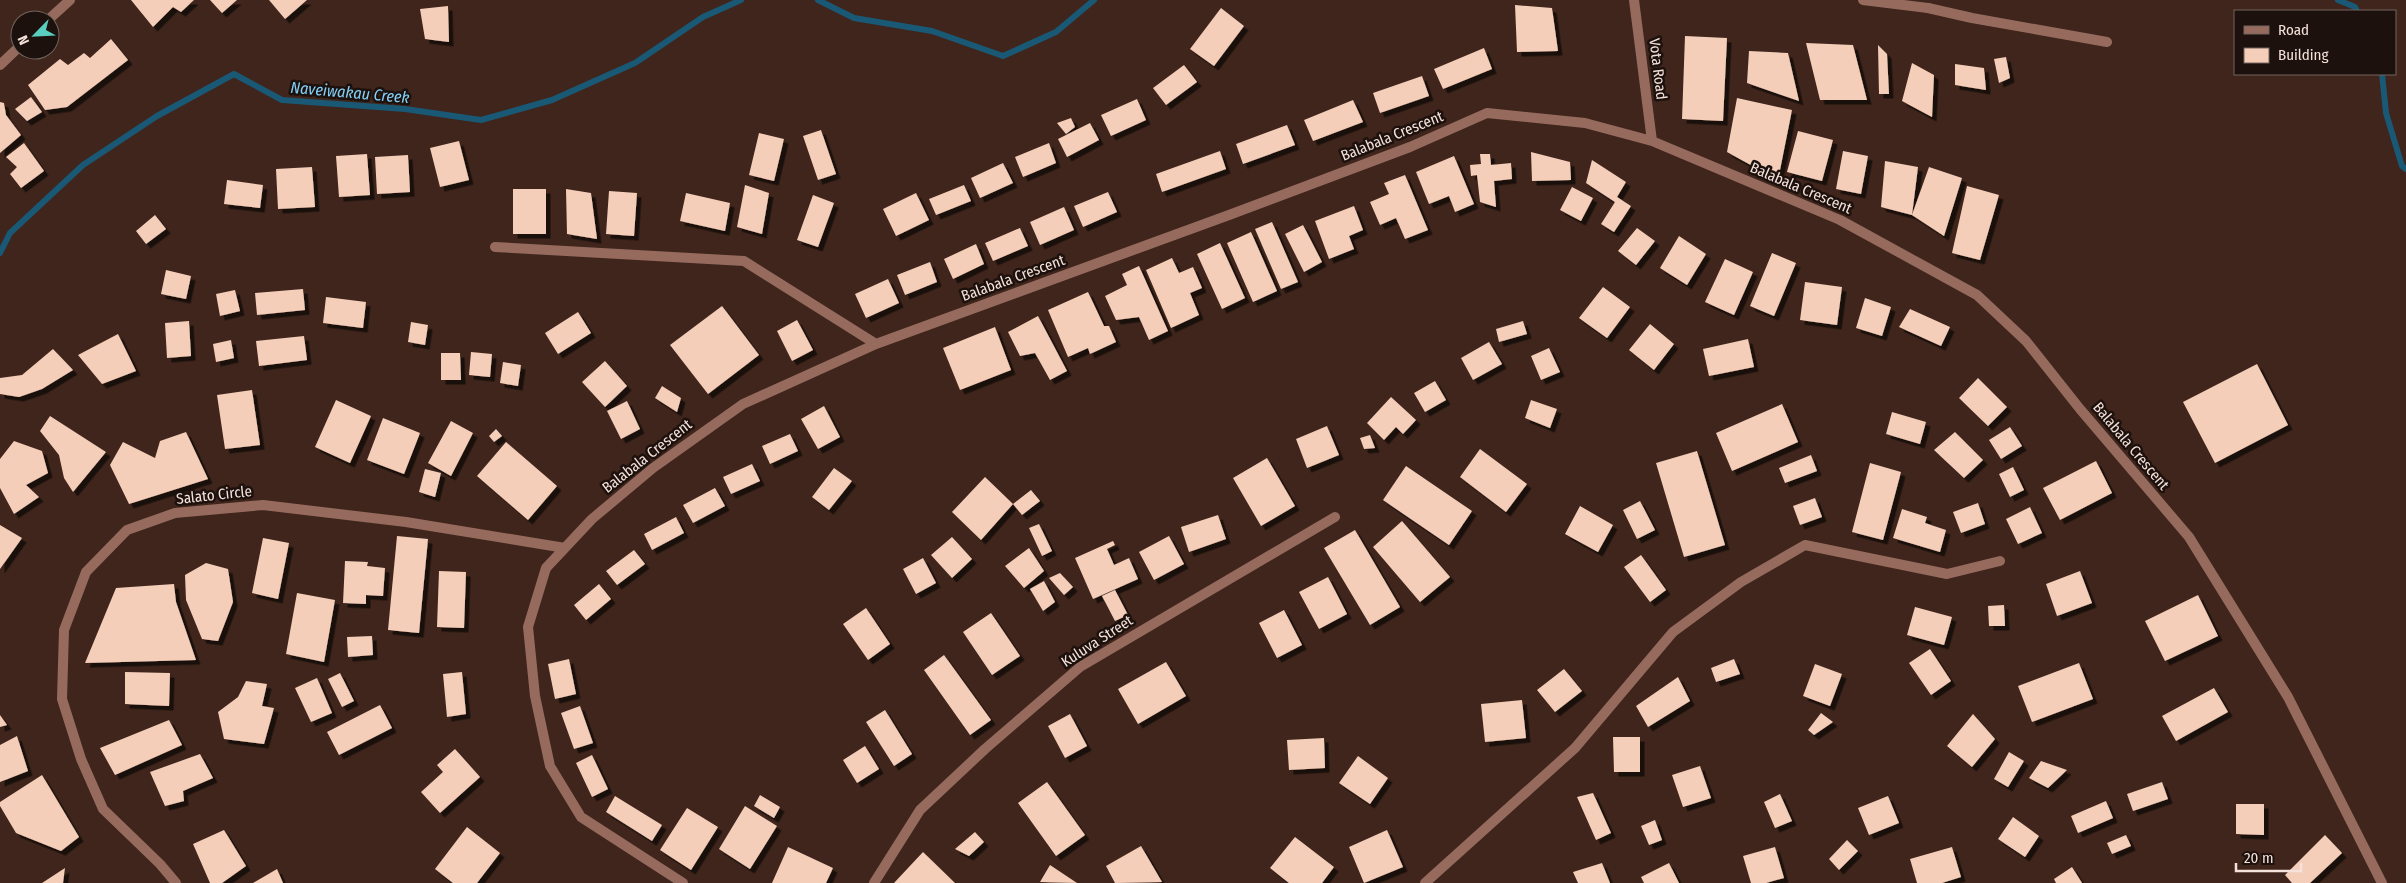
<svg xmlns="http://www.w3.org/2000/svg" width="2406" height="883" viewBox="0 0 2406 883" font-family="'Fira Sans Condensed',sans-serif">
  <style>
    .lines { fill: none; stroke-linecap: round; stroke-linejoin: round }
    .stream { stroke: #1a5976; stroke-width: 6 }
    .building { fill: #f5ceba; filter: url(#shadow) }
    .service { stroke: #966b5e; stroke-width: 10 }
    .minor { stroke: #966b5e; stroke-width: 10 }
    .tertiary { stroke: #966b5e; stroke-width: 10 }
    .labels { text-anchor: middle; stroke-width: 5; stroke-linejoin: round; paint-order: stroke }
    .street-label { font-size: 15px; fill: #f4e2db; stroke: #1d110d }
    .water-label { font-size: 16px; font-style: italic; fill: #83d1f9; stroke: #1d110d }
  </style>
  <defs>
    <filter id="shadow"><feDropShadow dx="4.5" dy="4.5" stdDeviation="0" flood-color="#0009"/></filter>
  </defs>
  <rect width="100%" height="100%" fill="#3f251b"/>
  <g class="lines">
    <path class="stream" d="M818,0L854,18L932,31L1003,56L1056,32L1094,0
      M2338,0L2355,7L2357,11
      M2382,74L2386,113L2402,166L2406,169
      M0,253L10,233L83,165L157,116L234,74L282,100L405,109L481,120L552,100L635,63L703,17L741,0"/>
  </g>
  <path class="building" d="M131,0H194L181,12L173,7L153,27Z
    M210,0H237L222,13Z
    M269,0H307L285,19Z
    M1515,5L1552,8L1558,51L1517,52Z
    M448,6L449,42L425,39L420,9Z
    M1221,8L1244,26L1214,66L1190,49Z
    M1685,36L1727,38L1723,121L1682,119Z
    M111,39L128,60L67,107L45,110L28,85L60,59L68,65L84,53L90,58Z
    M1806,43L1853,45L1867,100H1820Z
    M1878,45L1887,54L1889,94H1879Z
    M1484,48L1492,69L1443,89L1434,69Z
    M1749,51L1788,53L1799,101L1747,83Z
    M2006,57L2010,78L1999,83L1994,59Z
    M1912,63L1934,75L1932,117L1902,101Z
    M1955,64L1984,68L1986,90L1955,85Z
    M1184,65L1197,82L1166,105L1153,88Z
    M1422,76L1429,96L1380,113L1373,93Z
    M31,97L42,112L27,121L15,109Z
    M1737,98L1792,110L1778,180L1727,152Z
    M1137,99L1146,120L1111,136L1101,115Z
    M1353,100L1363,122L1313,141L1304,120Z
    M0,102L4,103L6,115L21,135L0,153Z
    M1071,118L1075,127L1066,134L1057,123Z
    M1090,123L1099,140L1067,157L1058,139Z
    M1287,125L1295,145L1243,164L1236,144Z
    M821,130L836,174L818,180L803,136Z
    M1798,131L1833,140L1822,181L1787,172Z
    M759,133L784,139L774,181L749,175Z
    M459,141L469,180L440,187L430,148Z
    M24,143L44,171L21,188L10,174L17,167L6,157Z
    M1049,143L1056,163L1023,177L1015,157Z
    M1220,151L1226,169L1162,192L1156,174Z
    M1843,151L1868,156L1861,194L1836,189Z
    M1531,152L1570,162L1571,180L1532,181Z
    M367,154L370,195L339,197L336,156Z
    M1480,154H1490L1491,165L1511,163L1512,179L1494,181L1496,207L1480,202L1477,175L1471,176L1470,165L1481,164Z
    M408,155L410,192L377,194L375,157Z
    M1454,156L1474,204L1455,212L1449,196L1429,204L1416,172Z
    M1592,160L1626,182L1617,197L1631,206L1614,232L1601,224L1615,202L1586,183Z
    M1885,161L1918,167L1912,215L1881,207Z
    M1003,163L1013,183L980,198L971,178Z
    M312,167L315,207L278,209L276,169Z
    M1929,167L1962,178L1944,236L1912,215Z
    M1405,175L1428,230L1405,239L1396,218L1380,225L1370,202L1389,194L1384,183Z
    M227,180L263,185L260,208L224,204Z
    M745,185L769,193L762,234L737,227Z
    M964,185L971,201L936,215L929,199Z
    M1967,186L1999,195L1980,260L1952,253Z
    M1572,187L1593,198L1581,221L1560,210Z
    M513,189H546V234H513Z
    M566,189L591,193L597,239L567,234Z
    M609,191L637,193L634,236L606,234Z
    M1108,192L1117,212L1083,227L1074,206Z
    M686,193L730,203L725,231L680,221Z
    M916,193L929,220L896,236L883,209Z
    M813,195L834,203L818,247L797,240Z
    M1354,206L1363,230L1349,236L1354,249L1329,259L1315,221Z
    M1064,207L1074,230L1040,245L1030,222Z
    M155,215L166,229L146,244L136,231Z
    M1272,222L1298,282L1281,289L1255,229Z
    M1303,225L1322,262L1304,272L1285,234Z
    M1020,228L1028,246L993,261L985,243Z
    M1637,228L1655,241L1636,265L1618,251Z
    M1251,232L1277,291L1253,302L1227,243Z
    M1679,236L1706,254L1687,285L1660,268Z
    M1220,243L1245,298L1222,309L1197,254Z
    M976,244L984,264L953,279L944,259Z
    M1772,253L1796,263L1774,316L1750,306Z
    M1172,258L1179,273L1193,267L1202,288L1190,293L1199,315L1171,328L1146,270Z
    M1725,259L1753,272L1734,315L1705,302Z
    M930,262L937,282L905,295L897,275Z
    M1139,266L1168,331L1149,340L1139,317L1116,320L1105,296L1127,285L1122,274Z
    M166,270L191,276L186,299L161,294Z
    M888,279L899,303L866,318L855,294Z
    M1805,282L1842,287L1837,325L1800,320Z
    M1603,287L1630,307L1607,338L1579,318Z
    M303,289L305,310L257,315L255,293Z
    M235,290L240,311L220,316L216,294Z
    M1088,292L1104,326H1109L1116,342L1090,354L1088,348L1068,357L1048,310Z
    M326,297L366,302L363,328L323,323Z
    M1865,298L1891,307L1882,336L1856,328Z
    M722,306L759,355L708,394L670,345Z
    M1910,309L1950,327L1941,346L1899,327Z
    M578,312L591,333L558,354L545,333Z
    M1038,316L1067,371L1050,380L1035,353L1020,356L1008,332Z
    M797,320L813,350L792,361L777,331Z
    M189,321L191,356L167,358L165,323Z
    M1523,321L1527,334L1499,342L1496,329Z
    M411,322L428,325L425,345L408,342Z
    M1650,324L1674,344L1654,370L1629,350Z
    M995,327L1011,370L960,390L943,348Z
    M118,334L136,371L102,384L78,355Z
    M304,336L307,360L259,366L256,341Z
    M1748,339L1754,367L1709,376L1703,349Z
    M231,340L234,358L216,362L213,344Z
    M1489,342L1502,364L1473,380L1461,358Z
    M1549,348L1560,372L1541,380L1531,356Z
    M53,349L73,370L42,389L19,397L0,394V378L22,375Z
    M471,352L492,354L490,377L469,375Z
    M441,353H460L461,380H441Z
    M605,361L627,386L605,407L582,382Z
    M503,362L521,365L518,386L500,383Z
    M2257,364L2288,425L2215,463L2183,402Z
    M1978,378L2007,407L1988,426L1959,398Z
    M1435,381L1446,400L1425,412L1414,393Z
    M662,386L681,398L677,412L655,398Z
    M252,390L260,445L225,449L217,395Z
    M1391,397L1416,420L1403,434L1396,427L1384,440L1367,423Z
    M336,400L371,416L350,463L315,447Z
    M1531,400L1557,409L1550,428L1525,418Z
    M627,401L640,429L621,439L607,411Z
    M1782,404L1798,442L1732,471L1716,433Z
    M824,406L840,437L818,449L801,419Z
    M1892,412L1926,422L1920,444L1886,434Z
    M50,416L106,452L73,492L64,478L59,455L40,431Z
    M383,418L420,433L404,474L367,460Z
    M451,421L473,433L451,476L428,463Z
    M1327,426L1339,455L1307,468L1296,439Z
    M2010,427L2022,446L2001,459L1989,440Z
    M496,429L502,436L494,442L489,436Z
    M186,432L208,479L129,504L110,465L123,442L155,458L160,441Z
    M1955,432L1983,460L1964,478L1934,450Z
    M790,434L798,451L770,464L762,446Z
    M1370,435L1375,448L1364,449L1360,438Z
    M14,441L42,451L48,473L26,485L39,497L14,514L0,488V459Z
    M506,442L557,486L528,520L477,476Z
    M1480,449L1527,484L1506,512L1460,477Z
    M1697,451L1725,545L1684,557L1656,463Z
    M1811,455L1817,471L1785,483L1779,468Z
    M1267,458L1295,506L1261,526L1233,478Z
    M2096,461L2112,493L2060,520L2043,488Z
    M1870,463L1901,472L1883,540L1852,532Z
    M752,464L760,481L731,494L723,477Z
    M1406,466L1472,511L1449,545L1383,500Z
    M2013,467L2024,490L2010,497L1999,474Z
    M834,468L852,481L829,510L812,497Z
    M425,469L441,473L435,497L419,492Z
    M985,477L1013,504L981,540L952,512Z
    M715,488L725,506L693,523L683,505Z
    M1031,490L1040,501L1022,515L1013,504Z
    M1815,498L1822,517L1800,525L1793,506Z
    M1640,501L1655,530L1637,539L1623,510Z
    M1978,503L1985,524L1961,533L1953,512Z
    M1580,506L1613,525L1598,552L1565,534Z
    M2030,507L2042,533L2018,544L2006,519Z
    M1902,509L1927,517L1925,523L1946,530L1940,552L1893,538Z
    M1218,515L1226,539L1189,552L1181,527Z
    M676,517L684,533L652,550L644,534Z
    M1402,521L1450,577L1420,602L1373,547Z
    M1039,524L1052,551L1042,556L1029,528Z
    M0,525L22,538L0,569Z
    M1355,530L1400,607L1370,625L1324,548Z
    M397,536L428,539L419,633L388,630Z
    M1169,536L1184,564L1154,580L1139,552Z
    M952,537L972,559L952,578L931,555Z
    M263,538L289,543L278,599L252,593Z
    M1113,541L1115,545L1107,549L1114,565L1129,558L1138,579L1093,599L1075,558Z
    M1029,548L1044,571L1024,588L1005,566Z
    M634,550L645,564L617,585L606,571Z
    M1641,555L1666,590L1650,602L1624,567Z
    M923,558L936,583L916,594L903,569Z
    M345,561L368,562L367,566L385,568L383,596L366,595V604L343,603Z
    M206,563L228,569L233,602L218,641L202,639L186,600L185,575Z
    M439,571L466,572L464,628L437,627Z
    M2080,571L2092,603L2057,616L2046,584Z
    M1060,573L1073,587L1064,595L1049,578Z
    M1328,577L1347,614L1319,629L1299,592Z
    M1044,581L1055,602L1043,611L1030,589Z
    M174,584L176,602L196,660L85,663L116,588Z
    M599,584L611,599L586,620L574,605Z
    M1115,590L1128,615L1115,621L1102,596Z
    M297,593L335,600L324,662L286,654Z
    M2198,595L2218,636L2165,661L2145,621Z
    M2004,605L2005,626H1989L1988,606Z
    M1915,607L1952,617L1944,645L1907,635Z
    M866,608L890,644L868,660L843,624Z
    M1284,610L1302,645L1277,658L1259,623Z
    M991,613L1020,656L992,675L963,632Z
    M372,636L373,655L348,657L347,637Z
    M1930,649L1951,681L1931,695L1909,663Z
    M944,655L991,720L970,735L924,670Z
    M569,659L576,694L555,699L548,664Z
    M1734,659L1740,674L1716,682L1711,668Z
    M1166,662L1186,696L1138,724L1118,689Z
    M2079,663L2093,699L2032,722L2018,686Z
    M1815,664L1842,674L1830,706L1803,696Z
    M1564,669L1582,691L1555,712L1537,690Z
    M125,672L170,673L169,706L125,704Z
    M462,672L466,714L447,717L443,674Z
    M340,673L354,701L342,707L328,679Z
    M1678,677L1690,701L1648,727L1636,706Z
    M317,678L332,713L311,722L295,688Z
    M246,681L267,684L262,706L274,708L264,744L224,739L218,712L238,697Z
    M2214,688L2228,712L2176,741L2162,716Z
    M1522,700L1526,738L1485,742L1481,704Z
    M380,705L392,728L339,755L327,732Z
    M580,706L593,743L574,749L561,713Z
    M885,710L912,754L894,766L866,722Z
    M1821,713L1833,722L1814,735L1808,730Z
    M1070,714L1087,746L1065,758L1048,726Z
    M1973,714L1995,739L1972,767L1947,746Z
    M0,715L7,725L0,727Z
    M169,720L182,745L115,775L100,748Z
    M17,736L28,771L0,782V745Z
    M1613,737H1640V772H1614Z
    M1324,738L1325,768L1289,770L1287,740Z
    M865,746L879,769L857,783L843,760Z
    M455,749L480,777L440,813L421,792L443,772L437,765Z
    M2009,752L2024,761L2008,787L1994,779Z
    M200,754L213,778L183,791L184,801L165,806L150,772Z
    M592,755L608,789L592,797L576,763Z
    M1358,756L1388,778L1370,804L1339,783Z
    M2041,761L2067,770L2048,788L2029,778Z
    M1700,766L1711,798L1683,807L1672,775Z
    M42,775L79,837L61,851L16,833L0,806V802Z
    M1047,782L1085,835L1056,856L1018,803Z
    M2162,782L2168,799L2133,811L2127,794Z
    M1593,793L1611,833L1596,840L1577,797Z
    M1780,794L1792,821L1775,828L1764,802Z
    M760,795L780,807L774,818L754,806Z
    M615,796L662,825L652,841L606,812Z
    M1888,796L1899,823L1869,835L1858,808Z
    M2106,801L2113,818L2078,833L2071,816Z
    M2236,804H2264V835L2236,834Z
    M745,806L777,826L750,869L719,849Z
    M687,808L718,827L691,870L660,850Z
    M2013,817L2039,836L2025,857L1998,839Z
    M1655,820L1662,840L1649,845L1641,826Z
    M467,827L500,853L477,883H453L435,869Z
    M224,830L246,866L222,883H210L193,844Z
    M1387,830L1403,867L1364,883L1349,847Z
    M975,832L984,842L969,856L955,849Z
    M2126,835L2131,846L2112,854L2107,843Z
    M2325,835L2342,853L2310,883H2292L2285,875Z
    M1295,837L1334,867L1322,883H1289L1270,868Z
    M1847,840L1858,851L1839,870L1829,859Z
    M1141,846L1162,882L1115,883L1106,866Z
    M788,847L833,868L826,883H772Z
    M1775,847L1784,878L1766,883H1751L1743,856Z
    M1952,847L1961,877L1942,883H1917L1910,859Z
    M923,852L955,883H894Z
    M1602,863L1610,883H1578L1573,872Z
    M1669,863L1679,883H1644L1641,877Z
    M1050,865L1077,883L1040,882Z
    M2072,867L2082,883H2056L2054,879Z
    M65,868L63,883H42Z
    M277,869L283,883H253Z"/>
  <g class="lines">
    <path class="service" d="M1928,8L1972,18L2107,42"/>
    <path class="minor" d="M1634,0L1652,141
      M1863,0L1928,8
      M495,247L744,261L876,344
      M176,883L160,864L103,809L81,759L62,699L64,630L86,572L127,530L175,513L263,505L406,522L565,548
      M683,883L581,817L550,766L535,696L528,627L546,568L592,519L653,468L743,404L876,344L1229,215L1410,147L1487,113L1585,123L1652,141L1840,220L1977,295L2026,341L2080,409L2189,537L2288,697L2382,883
      M874,883L920,810L985,749L1080,667L1335,517
      M1425,883L1575,748L1673,632L1741,582L1805,545L1947,574L2000,561"/>
    <path class="tertiary" d="M48,20L70,0
      M0,65L20,46"/>
  </g>
  <g class="labels">
    <g class="street-label">
      <text transform="translate(1658 69) rotate(83)" y="5">Vota Road</text>
      <text transform="translate(1392 136) rotate(-22)" y="5">Balabala Crescent</text>
      <text transform="translate(1801 188) rotate(23)" y="5">Balabala Crescent</text>
      <text transform="translate(1013 278) rotate(-20)" y="5">Balabala Crescent</text>
      <text transform="translate(2131 446) rotate(50)" y="5">Balabala Crescent</text>
      <text transform="translate(647 456) rotate(-38)" y="5">Balabala Crescent</text>
      <text transform="translate(214 495) rotate(-6)" y="5">Salato Circle</text>
      <text transform="translate(1097 641) rotate(-33)" y="5">Kuluva Street</text>
    </g>
    <g class="water-label">
      <text transform="translate(350 92) rotate(5)" y="6">Naveiwakau Creek</text>
    </g>
  </g>
  <rect x="2234" y="10" width="162" height="65" fill="#1d110d" stroke="#73655f"/>
  <rect x="2244" y="26" width="25" height="8" fill="#966b5e" stroke="#73655f"/>
  <text x="2278" y="35" font-size="15" fill="#f4e2db">Road</text>
  <rect x="2244" y="48" width="25" height="15" fill="#f5ceba" stroke="#73655f"/>
  <text x="2278" y="60" font-size="15" fill="#f4e2db">Building</text>
  <g transform="translate(35 35) rotate(246)"><circle r="24" fill="#1d110d" stroke="#73655f"/>
  <path d="M0-4L9 19L0 12L-9 19Z" fill="#59cebe"/>
  <text y="-8" font-size="14" font-weight="bold" text-anchor="middle" fill="#f4e2db">N</text>
  </g>
  <path d="M2236 863v8h65v-8" fill="none" stroke="#f4e2db" stroke-width="2.5"/>
  <text x="2244" y="863" font-size="15" fill="#f4e2db" stroke="#1d110d" stroke-width="4" paint-order="stroke">20 m</text>
</svg>
